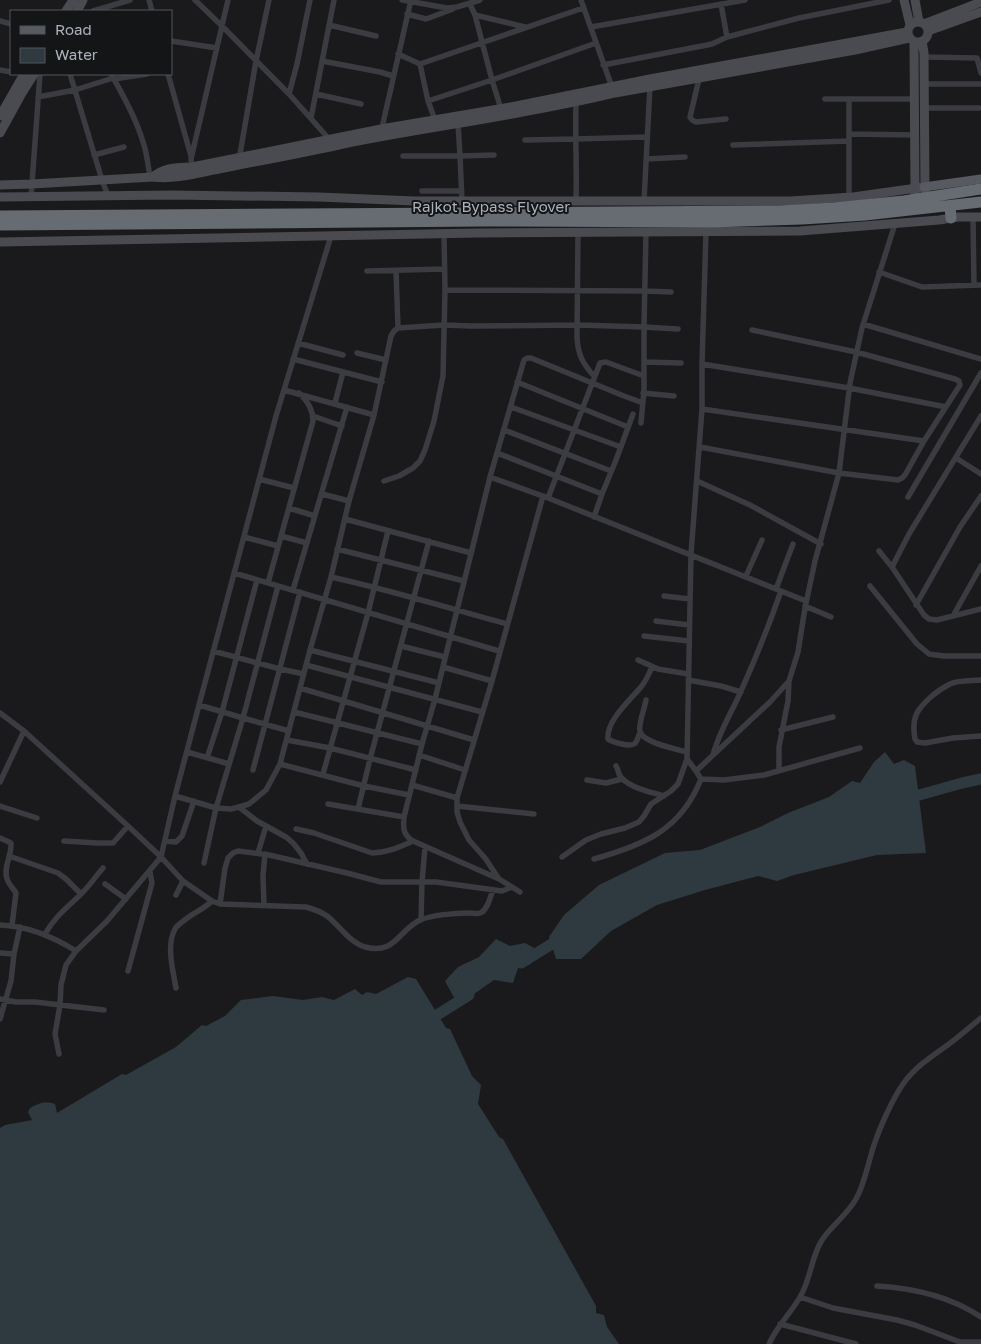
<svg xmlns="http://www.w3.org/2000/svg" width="981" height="1344" viewBox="0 0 981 1344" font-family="'Golos Text',sans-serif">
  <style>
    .water { fill: #2f3a40 }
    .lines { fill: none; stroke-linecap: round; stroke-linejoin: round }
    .river { stroke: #2f3a40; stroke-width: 11 }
    .street { stroke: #3b3c41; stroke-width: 5.5 }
    .secondary { stroke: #494b51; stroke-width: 9 }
    .primary { stroke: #575a60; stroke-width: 9 }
    .highway { stroke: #676b72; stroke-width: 11 }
    .labels { text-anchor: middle; stroke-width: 4; stroke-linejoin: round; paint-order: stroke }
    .street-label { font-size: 15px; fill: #acb2bb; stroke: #141517 }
  </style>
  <rect width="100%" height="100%" fill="#1a1a1c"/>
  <path class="water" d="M885,752L894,764L904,760L915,766L926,853L877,855L794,875L777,881L758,876L705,890L657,905L611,931L581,959H556L549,937L564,915L599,885L665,853L700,850L760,827L788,813L829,797L852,781L860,783L874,762Z
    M496,939L510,946L525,943L536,949L531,964L518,968L513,983L494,980L474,994L469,1000L457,1003L445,981L458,967L479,957Z
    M408,977L416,979L446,1028L450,1029L472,1076L481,1085L478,1104L499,1137L503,1139L596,1306V1313L604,1315L607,1327L619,1344H0V1128L5,1125L32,1120L28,1112L30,1108C39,1103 45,1101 55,1104L57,1113L122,1074L126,1075L176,1047L202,1025L206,1026L225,1016L241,1000L273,996L303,1000L322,997L334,1000L355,989L362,995L367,992L376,994Z"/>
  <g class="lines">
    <path class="river" d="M905,799L962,783L981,779
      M521,963L563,937
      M426,1022L469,995"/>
    <path class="street" d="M149,0L152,11
      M195,0L222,26L289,94
      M310,0L297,64L289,94L330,140
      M402,0L447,8L457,7L480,0
      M581,0L613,90
      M470,4L475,15L492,80L502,112
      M721,4L727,37
      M93,11L130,0
      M407,14L426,19L453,9
      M475,15L525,27
      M0,21L11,24
      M329,25L376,36
      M591,27L745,0
      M171,41L217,48
      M398,54L420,64
      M924,57L977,58L981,73
      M322,61L380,72L393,76
      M603,65L702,46L712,44L727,37L799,18L889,0
      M0,70L11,72
      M70,74L102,180L108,196
      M111,74C122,93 137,121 143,142C147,153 148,165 150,177
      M168,74L191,156
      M114,79L147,74
      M699,79L690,117L692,120L696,122L726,119
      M924,84H981
      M316,94L361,104
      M38,97L75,90L113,78
      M825,99H915
      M428,101L492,80L596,43
      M924,108H979
      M311,118L334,0
      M435,120L428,101L420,64L583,8
      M458,123L460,156L494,155
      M381,132L411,0
      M849,134L915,135
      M525,140L575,139L647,137
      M733,145L849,141
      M94,155L124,147
      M403,156H460L462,201
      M646,159L685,157
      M239,160L256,61L269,0
      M192,169L191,159L228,0
      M422,191H461
      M31,197L40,74
      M849,197V99
      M576,201C577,168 575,135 576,103
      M644,201L650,86
      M973,217L974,285
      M578,233L577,337C578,354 582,363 594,376
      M367,271L444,269
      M396,271L398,328
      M879,272L922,287L981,285
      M445,290L645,291L671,292
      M863,324L981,359
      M298,343L343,355
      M357,353L386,360
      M293,359L382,382
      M644,362L681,363
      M702,364L849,388L946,407
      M517,382L628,427
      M284,390L374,415
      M643,393L674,396
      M335,403L343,372
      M511,407L621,447
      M702,409L924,441
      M313,416L342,426
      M641,423L644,390V327L678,329
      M504,430L611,471
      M700,447L839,473L898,480L902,478L905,475L924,441L960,385L959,381L955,379L856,352L752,330
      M497,453L602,494L594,517
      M956,458L981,474
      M490,477L524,360L527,358H531L624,396L643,403
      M259,479L294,488
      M384,481L399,476L413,468L420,461L425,450L434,421L443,376L445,290L444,234
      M697,481L750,505L821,544
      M322,494L349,501
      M602,494L616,460L633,414
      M908,497L981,373
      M548,498L600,363L606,362L644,376
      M289,508L315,516
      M345,519L471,553
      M281,536L307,543
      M244,537L278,546
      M337,549L464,581
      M879,551L892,567L924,615L929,619L937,620L981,609
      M892,567L909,534L981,416
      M234,573L499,651
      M746,576L762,540
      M331,577C390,590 448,608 507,624
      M268,583L313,421C313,409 308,401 299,393
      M870,586L917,644L929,654L944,656H981
      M776,589L793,544
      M293,590L347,407
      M664,596L690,599
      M916,605L960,527L981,496
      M805,606L831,617
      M953,616L981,566
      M656,621L689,625
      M644,636L689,641
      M401,646L445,657
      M310,650L439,683
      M213,651L280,669L304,674
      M638,660L658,669L688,674
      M306,665L482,712
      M443,667L492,681
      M688,680L721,686L741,692
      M981,680C971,681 959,680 950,684C944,687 938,691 933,695C917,709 911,717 915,739L917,742L925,743L953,738L981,736
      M300,688L474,740
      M646,700C645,707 638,725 640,731C642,743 677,749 687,752
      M199,705L243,718L289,731
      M294,712L422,744
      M0,713L24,731L128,826L161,857L183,881L212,901L220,904L306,907C313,909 320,911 327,916C339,925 349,942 365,947C395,955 398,931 420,920C432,915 455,913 469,913C473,913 477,914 480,913C488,910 490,897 493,890
      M781,730L833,717
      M640,733C638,736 637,743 634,744C629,747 612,742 608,739C606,721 630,700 641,687C646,681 649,674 652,667
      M287,740L330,748L416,770
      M187,752L229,764
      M419,755L465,770
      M713,755C719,732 732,712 741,691C756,658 769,625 781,591
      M207,758L222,712L257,580
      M280,764L364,786L409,795
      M616,766C617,767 619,774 619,774C625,787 651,792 664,796
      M253,770L300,592
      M696,771L770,702L789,681L798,652L805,608L815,561L839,473L850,383L862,328L895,224
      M779,771V747L788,701L789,681
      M323,774L368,613L388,531
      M701,779L696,771L687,759L691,554L702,409V364L706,232
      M701,779L724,780L764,775L860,748
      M587,780L606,783L622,779
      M0,782L24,731
      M412,785L457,798
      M175,796L216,808L231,809L239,807L249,804L266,790L280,764L310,650L331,577L349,501L374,415L391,336L394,331L398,328L444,325L471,326L578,325L644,327L646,232
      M328,804L404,817
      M0,806L37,818
      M457,806L534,814
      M239,807L257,821L286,837L293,843L301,853L307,864
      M358,809L370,759L429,541
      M296,829L314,833L372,853C387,853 399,847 413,841
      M0,838L11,843C12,855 3,867 7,879C9,885 13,888 16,893L12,925
      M64,841L97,843H113L128,826
      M165,841L176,842L182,836L194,801
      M258,853L266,826
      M9,856L58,873L66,879L81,894
      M562,857L586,840L601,834L625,828L639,822L644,816L651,804L671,791L678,784L687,759
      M594,859C644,845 681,830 701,779
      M204,863L216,808L243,718L278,586
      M499,879L485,858L469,840L460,822L457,812V798L492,681L543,496
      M105,884L126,899
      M520,892L499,879L413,841C403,835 403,828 404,817L422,744L435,699L490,477L548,498L806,601
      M176,895L183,881
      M220,904L225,868L228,858L233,853L238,851L269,855L347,873L381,882H436L502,891L512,887
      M264,905L263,876L265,854
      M421,920L422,882L425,847
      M0,925C28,926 52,936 76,951
      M45,934C54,918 66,908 79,896C88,888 95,877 103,868
      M0,953L14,954
      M128,971L152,883L150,872
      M176,988C173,971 166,945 175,929C177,925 182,922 186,919C195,912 204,909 212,901
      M0,999L16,1002H35L104,1010
      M0,1019L11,981L14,954L20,927
      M59,1054L55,1034L60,1005L61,985L66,965L76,951L107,921L161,857L175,796L199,705L276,416L331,236
      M877,1286C912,1288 951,1297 981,1317
      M800,1297L833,1308L897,1320L915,1325L960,1342H981
      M780,1324L856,1344
      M769,1344C777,1326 791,1313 800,1297C811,1279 811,1257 822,1240C832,1225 847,1215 856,1199C865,1183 868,1163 874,1145C880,1127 892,1100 903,1084C915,1067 932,1056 949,1044C960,1036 970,1027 981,1018"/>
    <path class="secondary" d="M904,0L910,25
      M915,0L919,22
      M66,11L73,0
      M77,11L83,0
      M908 32a10 10 0 1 1 20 0a10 10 0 1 1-20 0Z
      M924,24L981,2
      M928,31L981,12
      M922,41L924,53L925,191
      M914,42L915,194
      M0,116L24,74
      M0,133L22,93L34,74
      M153,177C164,167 177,168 192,167L381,129L516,106L650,79L907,32
      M0,185L32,184L153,177C176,180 201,172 224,168C264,160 303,153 343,144C433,126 525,115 615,93L855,50L909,38
      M0,197L171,195L319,197L414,201H790L853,197L924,187
      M0,242L478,233L800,231L939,220L958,217H981"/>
    <path class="primary" d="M924,187L981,179"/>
    <path class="highway" d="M950,206L951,218
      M0,216L780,211L834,208L904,201L981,189
      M0,225L482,221L711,222L802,219L865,215L981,202"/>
  </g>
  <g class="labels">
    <g class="street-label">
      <text x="491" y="212">Rajkot Bypass Flyover</text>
    </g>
  </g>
  <rect x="10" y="10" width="162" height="65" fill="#141517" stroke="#515459"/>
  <rect x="20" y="26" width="25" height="8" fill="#575a60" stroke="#515459"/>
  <text x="55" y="35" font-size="15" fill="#acb2bb">Road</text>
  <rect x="20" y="48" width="25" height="15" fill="#2f3a40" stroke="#515459"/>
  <text x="55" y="60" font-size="15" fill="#acb2bb">Water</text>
</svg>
